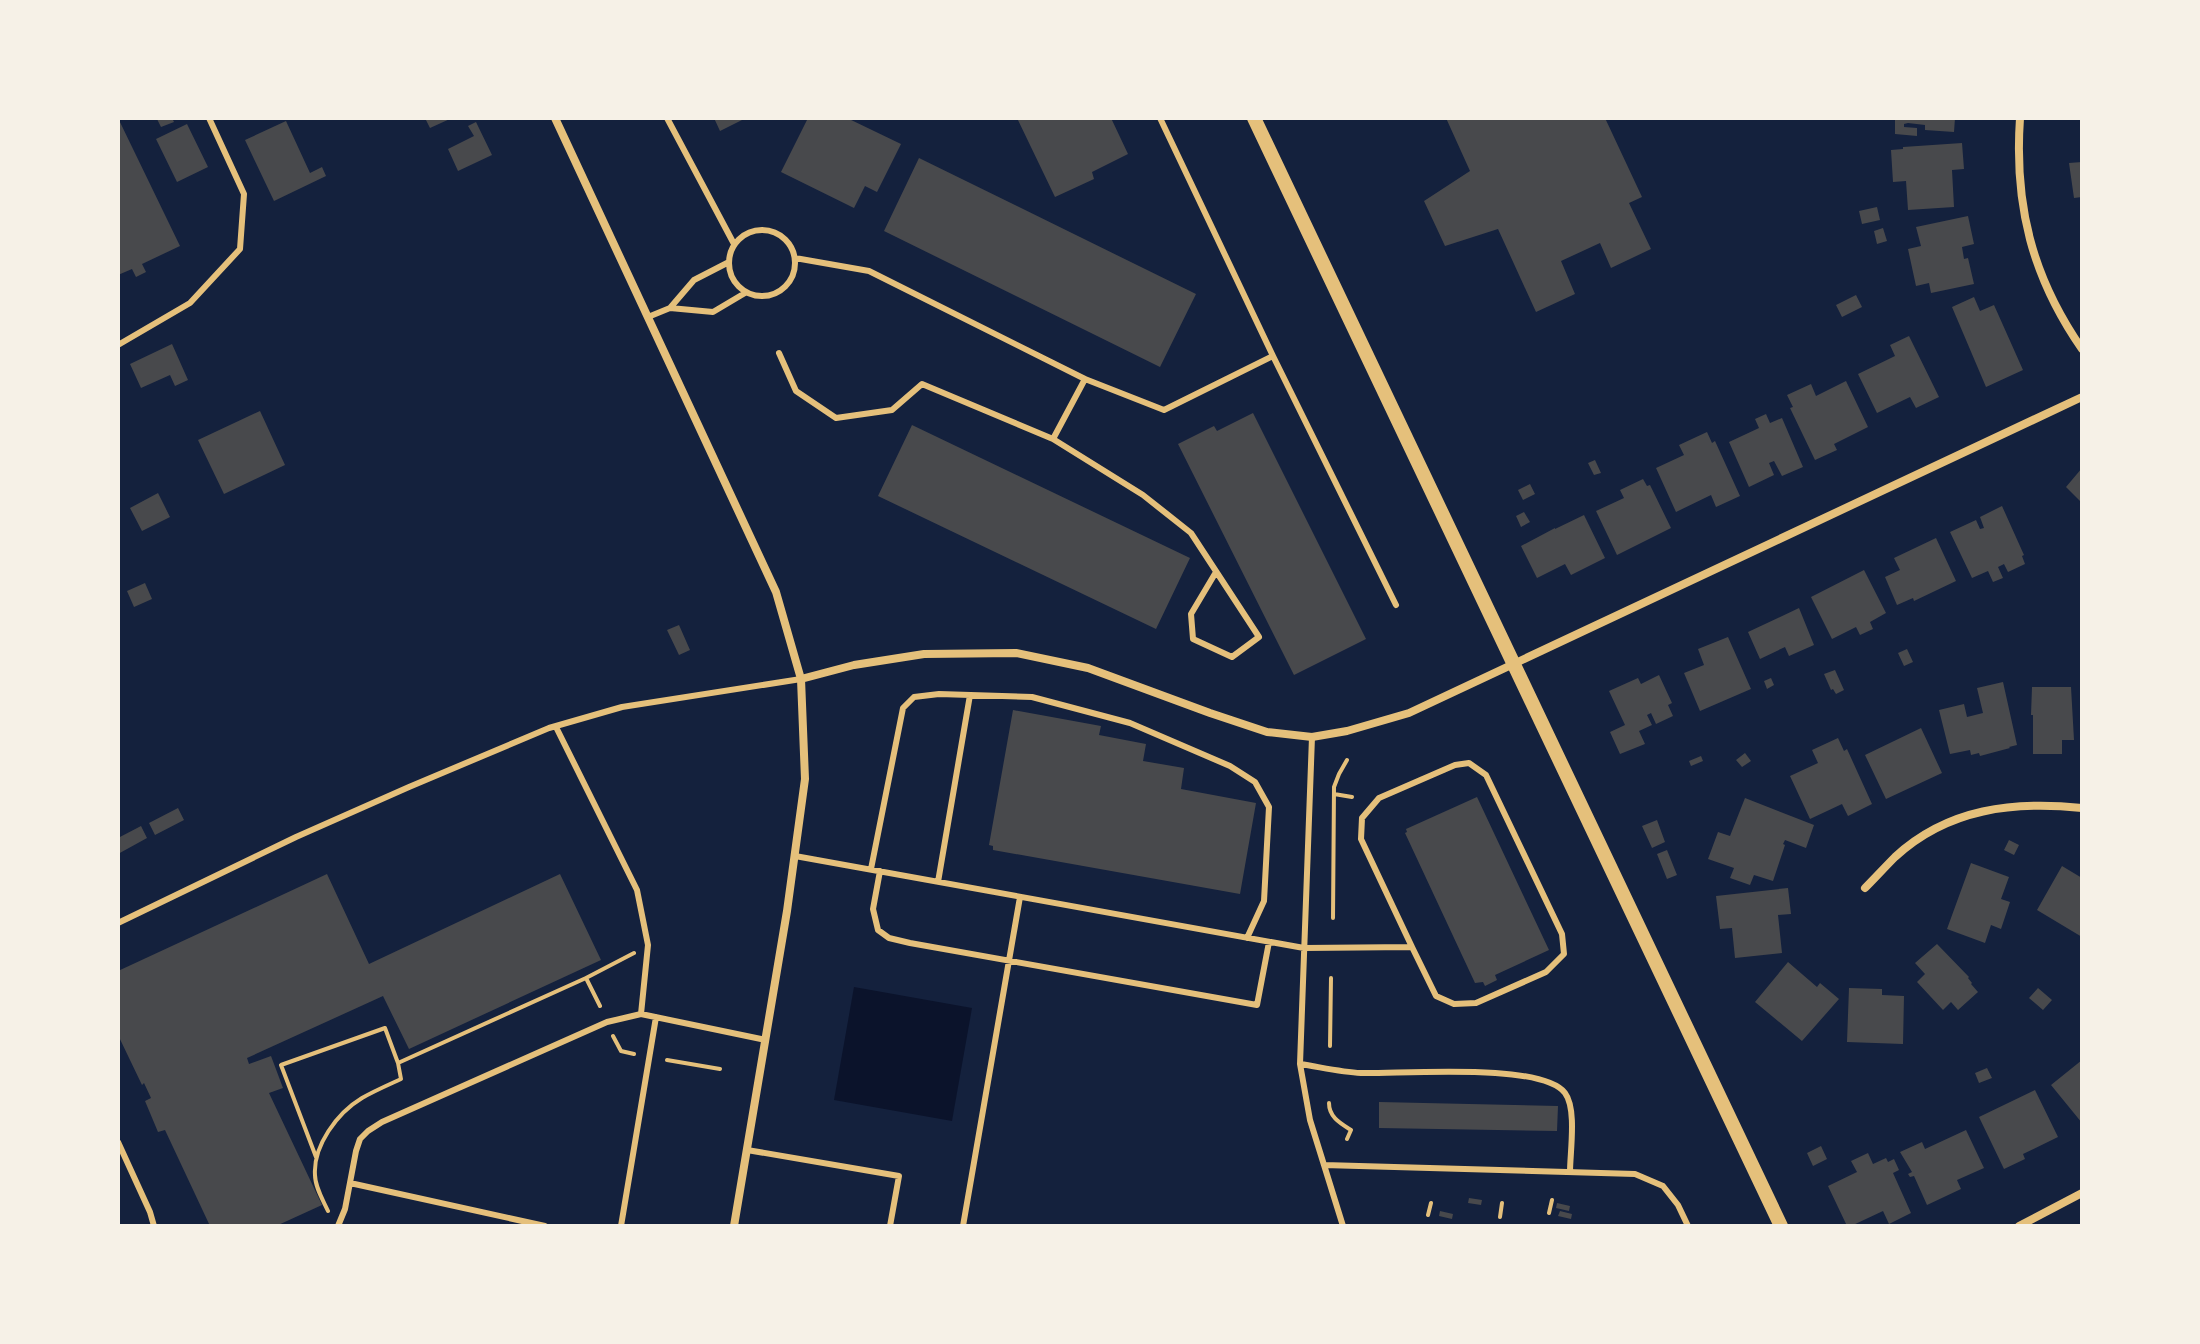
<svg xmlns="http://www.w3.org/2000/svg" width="2200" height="1344" viewBox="0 0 2200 1344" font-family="Helvetica,sans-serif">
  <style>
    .water { fill: #0b132b }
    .building { fill: #48494c }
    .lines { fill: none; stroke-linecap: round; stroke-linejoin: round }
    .path { stroke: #e5c07b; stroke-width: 4 }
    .service { stroke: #e5c07b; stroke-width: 6 }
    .minor { stroke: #e5c07b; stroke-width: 8 }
    .tertiary { stroke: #e5c07b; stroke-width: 14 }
  </style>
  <rect width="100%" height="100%" fill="#14213d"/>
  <path class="water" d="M854,987L972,1008L952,1121L834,1100Z"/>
  <path class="building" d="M118,118L180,246L142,264L146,272L136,277L132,269L118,275Z
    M159,118H172L174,122L161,127L157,119Z
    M425,118H452L430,128Z
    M714,118H746L720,131Z
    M808,118H847L901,144L877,192L865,186L854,208L781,172Z
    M1017,118H1111L1128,154L1092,172L1094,179L1055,197Z
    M1446,118H1605L1642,197L1629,203L1651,249L1611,268L1600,243L1561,261L1575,294L1536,312L1498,229L1445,246L1424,201L1470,171Z
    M1895,118H1955L1954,132L1925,130V125L1908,123L1904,124V127L1917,128V136L1895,134Z
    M286,121L310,173L322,167L326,176L274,201L245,140Z
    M476,122L492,155L458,171L448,149L474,136L468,126Z
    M187,124L208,167L177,182L156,139Z
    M1962,143L1964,169L1952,170L1954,207L1908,210L1906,181L1893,182L1891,150L1903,149V147Z
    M919,158L1196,294L1160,367L884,231Z
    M2082,162V197L2074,198L2069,163Z
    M1877,207L1880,220L1862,224L1859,211Z
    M1968,216L1974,244L1962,247L1964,259L1968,258L1974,284L1931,293L1929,283L1916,286L1908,249L1921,246L1916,227Z
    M1883,228L1887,241L1877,244L1874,231Z
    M1856,295L1862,307L1842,317L1836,305Z
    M1974,297L1980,311L1994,305L2023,370L1986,387L1952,307Z
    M1909,336L1939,397L1916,408L1910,397L1877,413L1858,374L1895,356L1890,345Z
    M172,344L188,380L175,386L170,375L141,388L130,364Z
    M1846,381L1868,427L1834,444L1837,450L1815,460L1790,408L1793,407L1787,395L1811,384L1816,396Z
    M260,411L285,465L224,494L198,440Z
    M1253,413L1366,639L1294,675L1178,444L1214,426L1217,431Z
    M1766,414L1770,423L1782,418L1803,467L1782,476L1774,461L1769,463L1774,475L1749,487L1729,442L1759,428L1755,419Z
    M912,425L1190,558L1156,629L878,496Z
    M1707,432L1712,443L1715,441L1740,496L1716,507L1711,495L1676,512L1656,468L1684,455L1679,445Z
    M1595,460L1601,473L1594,475L1588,463Z
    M2082,468V503L2066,487Z
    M1643,479L1647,486L1650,485L1671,528L1617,555L1596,511L1624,498L1620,490Z
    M1530,484L1535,494L1523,500L1518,490Z
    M158,493L170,517L142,531L130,508Z
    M2002,506L2024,555L2022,556L2025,564L2008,572L2004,564L1998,567L2003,578L1993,582L1988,571L1972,578L1950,532L1976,520L1980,529L1984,528L1980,517Z
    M1524,512L1530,522L1521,527L1516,516Z
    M1584,515L1605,558L1571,575L1565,564L1537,578L1521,546L1555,528V529Z
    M1936,538L1956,581L1914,601L1913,598L1897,605L1885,577L1900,570L1894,558Z
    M1864,570L1886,613L1870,622L1873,629L1860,635L1856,627L1832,639L1811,597Z
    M145,583L152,599L134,607L127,591Z
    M1799,608L1814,645L1789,656L1785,647L1760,659L1748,632Z
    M679,625L690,650L679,655L667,630Z
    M1728,637L1751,689L1700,711L1684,673L1704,665L1698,649Z
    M1907,649L1913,662L1904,666L1898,653Z
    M1835,670L1844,690L1836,694L1833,689L1831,690L1824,674Z
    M1659,675L1672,703L1668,705L1673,716L1656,724L1651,713L1647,715L1652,725L1639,731L1645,744L1620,754L1610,732L1625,725L1609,691L1638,678L1641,684Z
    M1771,678L1774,685L1767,689L1764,681Z
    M2003,682L2017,745L2009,747L2010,748L1980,756L1979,753L1971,755L1970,750L1950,754L1939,710L1964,704L1967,717L1983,713L1977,688Z
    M2032,687H2071L2074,740H2062V754H2033V715H2031Z
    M1013,710L1101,726L1099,735L1146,744L1143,761L1184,768L1181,789L1256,803L1240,894L993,850V846L989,845Z
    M1921,728L1942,773L1886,799L1865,755Z
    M1838,738L1844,751L1847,749L1872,804L1848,816L1842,804L1810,819L1790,776L1818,763L1812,750Z
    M1745,753L1751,761L1742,767L1736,760Z
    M1701,756L1703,761L1691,766L1689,761Z
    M1477,797L1549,950L1495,975L1497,980L1485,986L1483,982L1475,983L1405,833L1407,832L1406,829Z
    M1745,798L1814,825L1806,848L1785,840L1783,844L1785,845L1773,881L1754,875L1750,885L1730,878L1734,868L1708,859L1718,832L1730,836Z
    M178,808L184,820L155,835L149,823Z
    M1657,820L1665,842L1652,848L1642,826Z
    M141,826L147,838L118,854V838Z
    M2009,840L2019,845L2014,855L2004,850Z
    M1667,850L1677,875L1667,879L1657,854Z
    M1971,863L2009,877L2001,899L2010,902L2001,929L1991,925L1985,943L1947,929Z
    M2062,866L2082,878V937L2037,910Z
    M327,874L369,964L560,874L601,960L409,1049L383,996L247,1058L249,1064L271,1056L283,1088L269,1093L322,1205L276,1226H210L165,1130L158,1132L145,1101L151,1098L144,1083L142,1085L118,1035V971Z
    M1788,888L1791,914L1778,915L1782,953L1735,958L1732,928L1720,929L1716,896Z
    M1937,944L1969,977L1968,978L1972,983L1971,984L1978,992L1958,1010L1951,1002L1943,1010L1917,982L1925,974L1915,963Z
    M1788,962L1817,987L1820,983L1839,999L1802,1041L1755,1002Z
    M1849,988L1882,989V995L1904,996L1903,1044L1847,1042Z
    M2038,988L2052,1000L2043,1010L2029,998Z
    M2082,1060V1123L2051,1085Z
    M1987,1068L1992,1078L1979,1083L1975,1073Z
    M2035,1090L2058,1137L2023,1154L2025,1159L2004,1169L1979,1117Z
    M1379,1102L1558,1106L1557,1131L1379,1128Z
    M1966,1130L1984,1168L1957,1180L1961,1189L1927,1205L1914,1176L1910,1177L1908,1174L1912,1172L1900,1152L1922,1142L1925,1149Z
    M1821,1146L1827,1159L1813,1166L1807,1153Z
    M1868,1153L1873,1164L1886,1158L1888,1162L1894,1159L1899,1170L1893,1173L1911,1213L1889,1224L1883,1211L1851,1226H1847L1828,1186L1857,1172L1851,1161Z
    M1469,1198L1482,1200L1481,1205L1468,1203Z
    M1557,1203L1570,1206L1569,1211L1556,1208Z
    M1440,1211L1453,1214L1452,1219L1439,1216Z
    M1560,1211L1572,1214L1571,1219L1558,1216Z"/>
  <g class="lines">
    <path class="path" d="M1334,794L1352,797
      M1333,918L1334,787L1339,774L1347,760
      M600,1006L586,978L634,953
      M613,1036L621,1051L634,1054
      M1330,1046L1331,978
      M667,1060L720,1069
      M1329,1103C1329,1117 1340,1123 1351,1130L1347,1139
      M316,1157L281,1065L385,1028L398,1063
      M328,1211C323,1200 315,1187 315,1175C313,1146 337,1113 362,1098C374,1091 388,1085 401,1079L398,1063L586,978
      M1549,1213L1552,1200
      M1428,1215L1431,1203
      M1500,1217L1502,1203"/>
    <path class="service" d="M667,118L734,244
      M1160,118L1273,356
      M729 263a33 33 0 1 1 66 0a33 33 0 1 1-66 0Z
      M795,258L869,271L1085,379L1164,410L1273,356L1396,605
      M670,308L713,312L745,293
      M648,317L670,308L694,280L729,262
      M118,345L190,303L240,249L244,194L209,118
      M779,353L796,391L836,418L892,410L922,384L1053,439L1085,379
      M1053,439L1143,495L1191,533L1259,637L1232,657L1193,639L1191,614L1216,572
      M556,727L637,890L648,945L641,1014
      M1312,737L1300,1064L1310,1120L1343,1226
      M795,856L1304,948L1412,947L1361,839L1362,818L1379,798L1455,765L1469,763L1486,775L1562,934L1564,954L1546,972L1476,1003L1454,1004L1436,996L1412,947
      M871,869L903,708L914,697L939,694L1032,697L1130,723L1230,766L1255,782L1269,807L1264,901L1247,938
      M880,871L873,909L878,930L889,938L910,943L1257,1005L1269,942
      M938,882L970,695
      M118,923L296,837L409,787L549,728L622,707L801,679
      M1300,1064C1320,1067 1341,1072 1361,1073C1402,1074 1541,1062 1565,1093C1577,1109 1570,1152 1570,1172
      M118,1142L150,1212L154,1226
      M747,1150L899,1176L890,1226
      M1324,1165L1635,1174L1663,1186L1678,1205L1688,1226
      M350,1183L545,1226
      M338,1226L345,1209L356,1151L360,1139L368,1131L382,1122L607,1022L641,1014L766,1040
      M621,1226L656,1017
      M963,1226L1020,897"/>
    <path class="minor" d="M555,118L776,592L801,679L805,779L787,911L734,1226
      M2020,118C2014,205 2032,277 2082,349
      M801,679L854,665L924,654L1016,653L1088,668L1210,713L1267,732L1312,737L1347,731L1409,713L2082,397
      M1865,888C1875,878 1885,867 1895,857C1948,808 2014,801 2082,808
      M2019,1226L2082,1193"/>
    <path class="tertiary" d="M1254,118L1781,1226"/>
  </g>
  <rect width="2200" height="1344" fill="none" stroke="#f6f1e7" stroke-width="240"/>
</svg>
